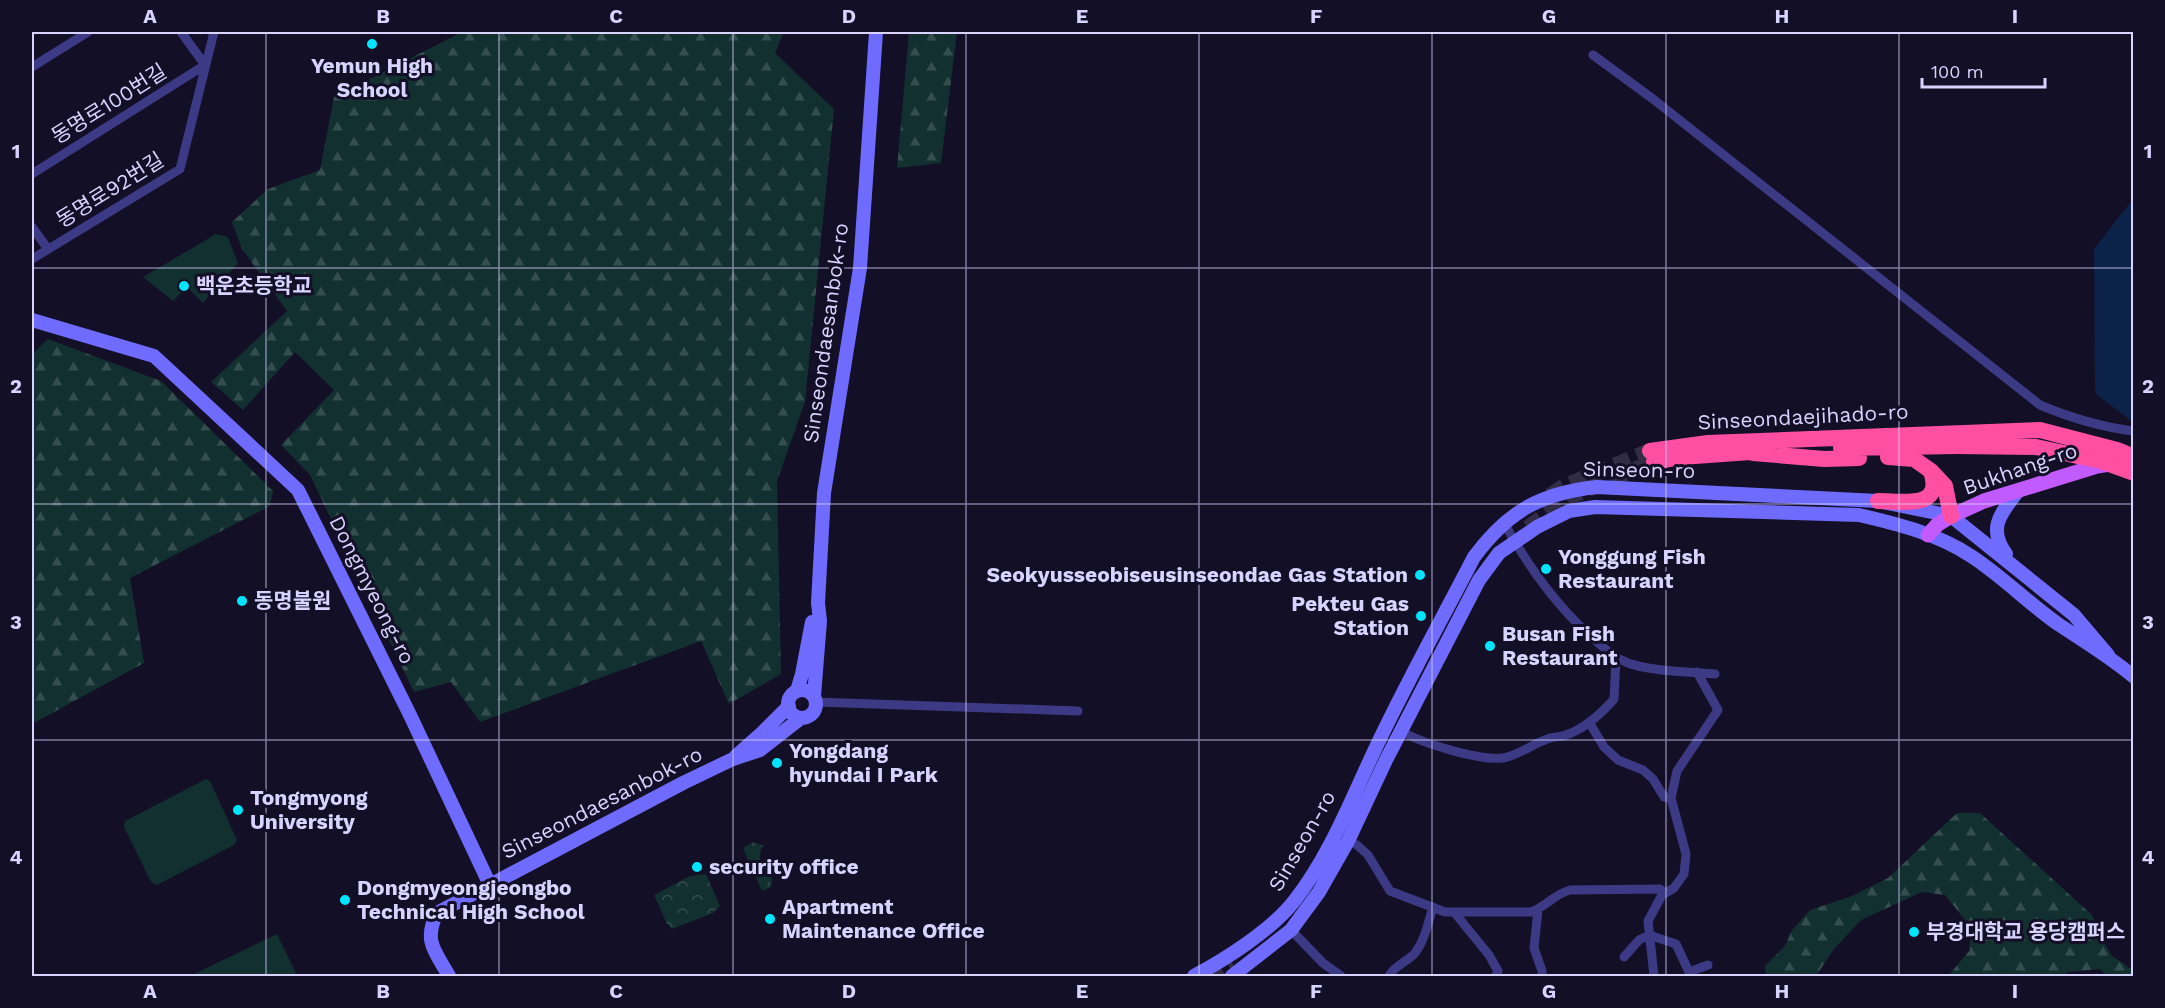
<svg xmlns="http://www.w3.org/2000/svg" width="2165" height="1008" viewBox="0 0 2165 1008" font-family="'Work Sans','Noto Sans KR',sans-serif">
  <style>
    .green { fill: #12302f }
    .forest { fill: url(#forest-firs) }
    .park { fill: url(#park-crowns) }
    .water { fill: #0c2248 }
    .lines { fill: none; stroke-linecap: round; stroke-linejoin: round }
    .highway-tunnel { stroke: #312d47; stroke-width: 16; stroke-dasharray: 16 8; stroke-linecap: butt }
    .street { stroke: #3d3a85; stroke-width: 9 }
    .secondary { stroke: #6f6bff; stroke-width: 14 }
    .primary { stroke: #c25bff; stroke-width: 15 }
    .highway { stroke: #ff4fa3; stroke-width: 16 }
    .highway-bridge { stroke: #ff4fa3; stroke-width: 16 }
    .grid { fill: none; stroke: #d9d4ff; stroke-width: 1.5; stroke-opacity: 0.55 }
    .poi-dot { fill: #00e5ff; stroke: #130f26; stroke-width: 2 }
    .labels { text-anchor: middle; stroke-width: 6; stroke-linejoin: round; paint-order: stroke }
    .poi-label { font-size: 21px; font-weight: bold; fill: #d9d4ff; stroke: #130f26; text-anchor: start }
    .street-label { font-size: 21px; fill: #d9d4ff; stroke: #130f26 }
    .neatline { fill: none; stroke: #d9d4ff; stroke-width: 2 }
    .grid-label { font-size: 20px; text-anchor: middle; font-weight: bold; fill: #d9d4ff }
  </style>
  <defs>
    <pattern id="forest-firs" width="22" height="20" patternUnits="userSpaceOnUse" patternTransform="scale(1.5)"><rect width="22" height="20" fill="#12302f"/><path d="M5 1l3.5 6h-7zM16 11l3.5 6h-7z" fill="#344d4e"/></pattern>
    <pattern id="park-crowns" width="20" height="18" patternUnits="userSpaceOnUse" patternTransform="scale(1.5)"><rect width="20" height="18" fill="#12302f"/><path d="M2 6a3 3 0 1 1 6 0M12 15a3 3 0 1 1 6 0" fill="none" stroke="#344d4e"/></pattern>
  </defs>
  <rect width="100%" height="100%" fill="#130f26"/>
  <path class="green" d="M216,234L228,237L238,263L203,303L187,287L173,301L143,277Z
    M206,779L210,781L237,840L234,845L157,885L151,882L124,827L125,821Z
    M277,934L297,975L294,976H190Z"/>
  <path class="forest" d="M462,32H784L775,53L834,109L805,402L777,481L781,674L729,704L701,641L480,722L451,682L414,692L310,475L281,445L334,390L295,352L243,410L211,382L287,311L242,249L232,222L268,189L320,170L334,97Z
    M909,32H957L941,163L897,168Z
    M48,339L161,381L273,491L270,506L130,578L144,663L32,724V354Z
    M1957,813H1980L2092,915L2101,937L2112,956L2133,970V976H2107L2100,969L2068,972L2063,976H1948L1970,950L1969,947L1973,930L1945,895L1922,892L1861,920L1834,949L1816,976H1766L1765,966L1785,946L1792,930L1810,910L1852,896L1888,878Z"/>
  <path class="park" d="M753,842L764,846L761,849C758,861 761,868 772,874L771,887L762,891L743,848Z
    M706,874L720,906L713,913L672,929L667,924L654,895L690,876Z"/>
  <path class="water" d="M2133,199L2134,422H2133L2097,395L2095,390L2094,249Z"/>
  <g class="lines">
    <path class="highway-tunnel" d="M1550,496L1563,487L1650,451
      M1528,528L1571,496L1654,462
      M1207,976L1231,961"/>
    <path class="street" d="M1593,55L1653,99L2040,405C2071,418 2100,427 2134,431
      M32,67L88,32
      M32,174L205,65L181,32
      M32,227L48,249
      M32,259L180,169L214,32
      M1504,523C1528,566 1557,607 1594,639C1605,649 1614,658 1628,663C1648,671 1692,672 1715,674
      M816,702L1078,711
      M1589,722L1604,747L1618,760L1643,770L1653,779L1664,797L1671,798
      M1401,731C1421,743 1480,761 1503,758C1517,756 1531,745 1545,740C1550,737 1557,737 1563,736C1583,730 1601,714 1614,699L1616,658
      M1348,841L1357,845L1368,855L1390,891L1445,912H1531C1546,907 1554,894 1570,890L1660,889L1665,893
      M1538,910L1534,948L1542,971V976
      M1454,912L1489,955L1498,971L1496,976
      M1291,930L1323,963L1341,976
      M1624,957L1639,940L1649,935L1676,944L1689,972L1708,965
      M1389,976C1394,966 1407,962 1415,953C1425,940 1428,923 1433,907
      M1654,976L1648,921L1662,895L1674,888L1684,874L1686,854L1671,798L1677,771L1718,710L1697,672"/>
    <path class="secondary" d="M32,320L154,356L298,490L410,715L490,885
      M2006,554C1987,528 2001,513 2018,491
      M788 704a14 14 0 1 1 28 0a14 14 0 1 1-28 0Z
      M797,691L802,674L812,622
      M814,696L820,621L818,603L824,493L860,268L876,32
      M736,756L762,733L789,706
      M449,976C435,951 423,941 437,913L683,783L733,759L760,750L801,718
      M1194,976C1226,959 1273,929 1295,900C1331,854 1353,795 1378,743C1408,680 1442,619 1474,557C1508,511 1541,493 1597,487L1878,501L1951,516L2074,615L2108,655
      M1232,976L1291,930L1319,892L1348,841L1386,760L1479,580L1499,553L1537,527L1569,511L1595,507L1859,515C1898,524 1938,534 1971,556C2002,576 2028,603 2058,624C2085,642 2109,656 2134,677"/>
    <path class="primary" d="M1928,535L1938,524L1951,516L1984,501L2097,466L2110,464"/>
    <path class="highway" d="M1841,448L1957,446
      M1650,451L1708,443L2040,430L2117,450L2134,457
      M1753,453L1824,459L1859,458
      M1888,457L1914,459L1931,471L1945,486L1951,516
      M1654,462L1681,457L1764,451
      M1878,501C1903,501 1944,510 1931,471"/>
    <path class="highway-bridge" d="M1957,446L2036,447L2101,461L2134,473"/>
  </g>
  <path class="grid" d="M266,32V976M499,32V976M733,32V976M966,32V976M1199,32V976M1432,32V976M1666,32V976M1899,32V976M32,268H2134M32,504H2134M32,740H2134"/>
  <g class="poi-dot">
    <circle cx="372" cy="44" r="6"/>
    <circle cx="184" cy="286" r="6"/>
    <circle cx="1546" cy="569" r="6"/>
    <circle cx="1420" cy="575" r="6"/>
    <circle cx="242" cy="601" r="6"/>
    <circle cx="1421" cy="616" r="6"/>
    <circle cx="1490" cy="646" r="6"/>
    <circle cx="777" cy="763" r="6"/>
    <circle cx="238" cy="810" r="6"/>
    <circle cx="697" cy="867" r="6"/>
    <circle cx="345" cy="900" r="6"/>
    <circle cx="770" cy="919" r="6"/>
    <circle cx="1914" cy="932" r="6"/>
  </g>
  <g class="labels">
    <g class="poi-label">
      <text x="372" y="73" text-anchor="middle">Yemun High<tspan x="372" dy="24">School</tspan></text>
      <text x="196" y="293">백운초등학교</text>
      <text x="1558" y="564">Yonggung Fish<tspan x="1558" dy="24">Restaurant</tspan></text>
      <text x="1408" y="582" text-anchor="end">Seokyusseobiseusinseondae Gas Station</text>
      <text x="254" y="608">동명불원</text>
      <text x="1409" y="611" text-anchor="end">Pekteu Gas<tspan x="1409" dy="24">Station</tspan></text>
      <text x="1502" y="641">Busan Fish<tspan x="1502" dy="24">Restaurant</tspan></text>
      <text x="789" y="758">Yongdang<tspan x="789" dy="24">hyundai I Park</tspan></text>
      <text x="250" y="805">Tongmyong<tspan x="250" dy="24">University</tspan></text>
      <text x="709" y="874">security office</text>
      <text x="357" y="895">Dongmyeongjeongbo<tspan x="357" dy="24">Technical High School</tspan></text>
      <text x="782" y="914">Apartment<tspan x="782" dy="24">Maintenance Office</tspan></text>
      <text x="1926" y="939">부경대학교 용당캠퍼스</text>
    </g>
    <g class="street-label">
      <text transform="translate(109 104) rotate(-32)" y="7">동명로100번길</text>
      <text transform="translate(110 190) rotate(-32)" y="7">동명로92번길</text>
      <text transform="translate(826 333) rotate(-82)" y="7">Sinseondaesanbok-ro</text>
      <text transform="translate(1803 417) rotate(-3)" y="7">Sinseondaejihado-ro</text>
      <text transform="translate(2020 469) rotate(-19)" y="7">Bukhang-ro</text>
      <text transform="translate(1639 470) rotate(1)" y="7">Sinseon-ro</text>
      <text transform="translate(372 590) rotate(63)" y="7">Dongmyeong-ro</text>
      <text transform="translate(602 803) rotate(-27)" y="7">Sinseondaesanbok-ro</text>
      <text transform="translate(1302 841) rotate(-60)" y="7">Sinseon-ro</text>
    </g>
  </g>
  <rect width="2165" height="1008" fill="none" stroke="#130f26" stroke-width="66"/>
  <path d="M1922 78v9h123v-9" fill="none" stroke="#d9d4ff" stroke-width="3"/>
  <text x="1931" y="78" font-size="18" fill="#d9d4ff" stroke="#130f26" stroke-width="4.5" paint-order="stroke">100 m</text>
  <rect x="33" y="33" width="2099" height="942" class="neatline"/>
  <g class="grid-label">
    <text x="150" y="23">A</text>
    <text x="383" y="23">B</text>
    <text x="616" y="23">C</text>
    <text x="849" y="23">D</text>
    <text x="1082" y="23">E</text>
    <text x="1316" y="23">F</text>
    <text x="1549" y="23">G</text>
    <text x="1782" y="23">H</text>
    <text x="2015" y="23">I</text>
    <text x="16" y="158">1</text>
    <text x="2148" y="158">1</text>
    <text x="16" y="393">2</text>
    <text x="2148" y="393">2</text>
    <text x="16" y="629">3</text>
    <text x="2148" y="629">3</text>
    <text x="16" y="864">4</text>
    <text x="2148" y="864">4</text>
    <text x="150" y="998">A</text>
    <text x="383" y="998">B</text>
    <text x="616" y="998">C</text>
    <text x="849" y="998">D</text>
    <text x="1082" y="998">E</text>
    <text x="1316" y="998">F</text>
    <text x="1549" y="998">G</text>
    <text x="1782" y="998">H</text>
    <text x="2015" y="998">I</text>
  </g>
</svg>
